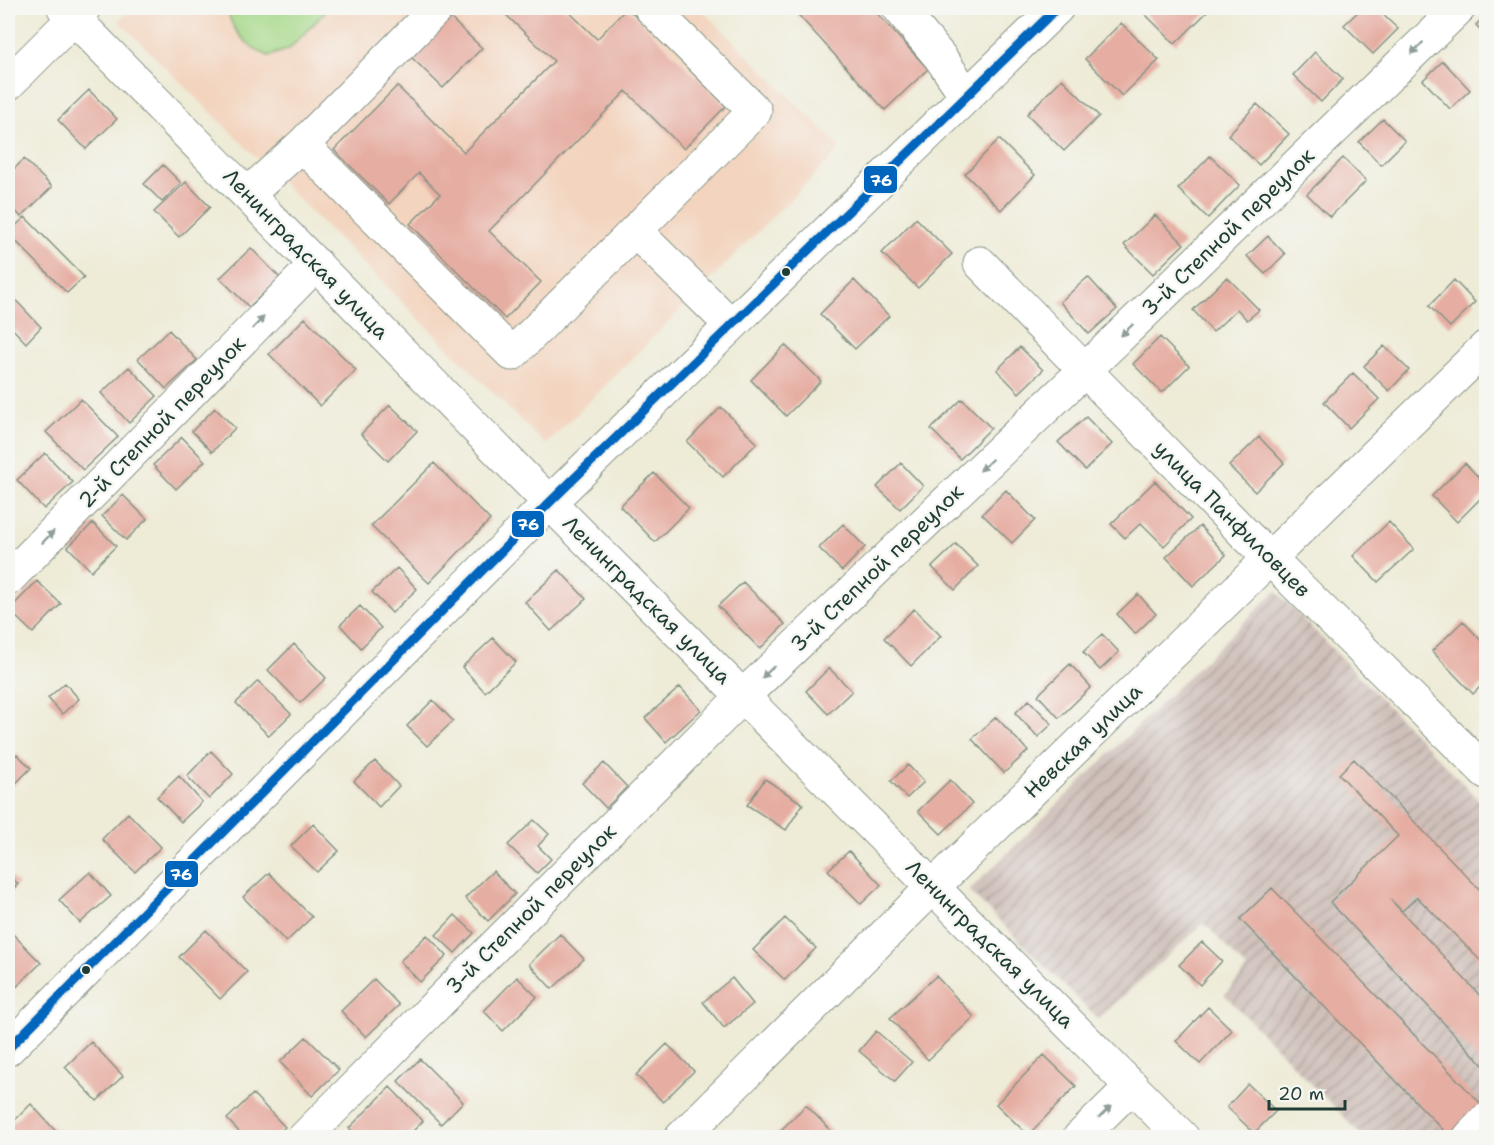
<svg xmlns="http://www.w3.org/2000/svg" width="1494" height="1145" viewBox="0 0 1494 1145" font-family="'Shantell Sans',sans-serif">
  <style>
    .built { fill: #f3d4be }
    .industrial { fill: url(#industrial-furrows) }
    .pitch { fill: #a5d888; stroke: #628a5e; stroke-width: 1.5 }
    .building { fill: #e6ada2 }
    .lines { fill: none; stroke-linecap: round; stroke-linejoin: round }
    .minor-casing { stroke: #869486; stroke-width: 35 }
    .minor { stroke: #fff; stroke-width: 33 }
    .bus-1-casing { stroke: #f6f6f2; stroke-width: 14 }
    .bus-1 { stroke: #0065bd; stroke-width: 9 }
    .oneway { fill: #8f9e9a }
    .bus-dot { fill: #1f3d34; stroke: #f6f6f2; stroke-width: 2 }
    .labels { text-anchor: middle; stroke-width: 5; stroke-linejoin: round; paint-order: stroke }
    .street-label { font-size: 21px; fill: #1f3d34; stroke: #f6f6f2 }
    .line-badge { stroke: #f6f6f2; stroke-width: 2 }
    .badge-label { font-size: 16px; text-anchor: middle; font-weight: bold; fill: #fff }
  </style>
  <defs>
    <pattern id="industrial-furrows" width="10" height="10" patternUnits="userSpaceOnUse" patternTransform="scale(1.5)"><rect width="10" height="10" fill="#cfc0ba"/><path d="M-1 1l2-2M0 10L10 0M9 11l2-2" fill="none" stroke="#a79d98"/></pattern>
  </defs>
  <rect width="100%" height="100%" fill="#f6f6f2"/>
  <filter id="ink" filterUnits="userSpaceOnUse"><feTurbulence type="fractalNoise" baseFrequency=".0167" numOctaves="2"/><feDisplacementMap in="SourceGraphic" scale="12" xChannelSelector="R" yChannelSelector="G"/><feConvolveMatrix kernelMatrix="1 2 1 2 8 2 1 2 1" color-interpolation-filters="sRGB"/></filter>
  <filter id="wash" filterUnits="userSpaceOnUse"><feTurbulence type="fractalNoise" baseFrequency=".008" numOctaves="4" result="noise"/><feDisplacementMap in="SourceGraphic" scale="24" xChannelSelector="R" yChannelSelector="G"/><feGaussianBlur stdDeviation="1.35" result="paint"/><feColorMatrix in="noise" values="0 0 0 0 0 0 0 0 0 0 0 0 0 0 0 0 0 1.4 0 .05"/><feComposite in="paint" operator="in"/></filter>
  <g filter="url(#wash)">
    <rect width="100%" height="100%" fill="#eeebd7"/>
    <path class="built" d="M133,8H700L841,148L546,445L119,21Z"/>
    <path class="industrial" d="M1276,591L1486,807V1137H1363L1225,995L1247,969L1204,923L1098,1019L969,891Z"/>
    <path class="pitch" d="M228,8H329L289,49L269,56C249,48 229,30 228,8Z"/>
    <g id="blocks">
      <path class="building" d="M499,8H565L597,39L627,8L726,106L684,149L626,91L489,231L541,282L505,319L410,224L440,194L419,173L389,204L334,150L397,86L464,152L554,61Z
        M792,8H834L837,10L840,8H872L928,69L885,110Z
        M1139,8H1209L1210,9L1175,44Z
        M1362,8H1376L1398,29L1373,54L1344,25Z
        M446,14L482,48L443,88L407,53Z
        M1486,15V35L1476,25Z
        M1121,23L1159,60L1122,96L1085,59Z
        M1315,52L1343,79L1321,102L1293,75Z
        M1443,61L1470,90L1450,109L1423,80Z
        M1062,79L1099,116L1064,151L1027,114Z
        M89,90L117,119L86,149L58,120Z
        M1257,104L1289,134L1259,165L1228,135Z
        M1383,119L1405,141L1381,165L1359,142Z
        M999,139L1035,175L1001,210L965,174Z
        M1210,156L1240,185L1208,218L1178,189Z
        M1343,158L1366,181L1330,217L1307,194Z
        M24,159L52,187L21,217L8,203V175Z
        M163,165L181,183L162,202L144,184Z
        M186,182L210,207L179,237L154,212Z
        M1155,215L1184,244L1153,274L1124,245Z
        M25,217L84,277L67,293L8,233Z
        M916,218L952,254L918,288L882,253Z
        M1268,236L1285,254L1265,274L1247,256Z
        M251,248L280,278L249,307L220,278Z
        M1088,277L1117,309L1089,334L1060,302Z
        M1227,277L1259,310L1247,320L1237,309L1213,332L1193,310Z
        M854,280L889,316L855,349L820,314Z
        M1454,280L1475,302L1450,327L1429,306Z
        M8,292L41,327L26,343L8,324Z
        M305,318L356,370L320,406L269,354Z
        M169,330L197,360L166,389L138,359Z
        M1160,337L1189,366L1162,393L1133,364Z
        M785,345L821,381L786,416L751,380Z
        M1384,346L1409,370L1389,391L1364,366Z
        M1020,347L1043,370L1019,393L997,370Z
        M129,367L157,396L129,423L101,393Z
        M1353,373L1379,399L1349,428L1324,402Z
        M81,399L118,437L83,470L46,432Z
        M962,399L991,428L960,459L931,429Z
        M390,405L417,431L388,461L361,434Z
        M721,407L757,443L723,477L687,442Z
        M215,408L235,428L212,452L192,431Z
        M1086,417L1112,444L1085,470L1058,442Z
        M182,437L205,461L176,489L153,465Z
        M1259,437L1284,463L1255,492L1229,466Z
        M45,453L73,482L44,509L17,480Z
        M434,463L490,520L429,583L371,526Z
        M901,463L923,486L900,509L877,487Z
        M1465,463L1486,485V493L1457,522L1432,496Z
        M654,473L689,508L655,542L620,506Z
        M1155,481L1191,519L1164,546L1141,523L1125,538L1111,524Z
        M1006,490L1035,520L1012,543L982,514Z
        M123,495L147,519L126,540L102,516Z
        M1389,522L1414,549L1378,582L1353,556Z
        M93,523L116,546L91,571L68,547Z
        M843,524L865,547L842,571L819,548Z
        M1200,526L1226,555L1193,586L1166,557Z
        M956,544L978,566L955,590L932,567Z
        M397,568L417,589L392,613L372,592Z
        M559,570L586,599L551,631L525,602Z
        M37,581L61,604L33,633L9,610Z
        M743,582L785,624L760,649L718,606Z
        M1138,594L1156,614L1135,634L1117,614Z
        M360,606L381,628L361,648L340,625Z
        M914,609L941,636L911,666L884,638Z
        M1463,621L1486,646V681L1473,694L1432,651Z
        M1102,634L1119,652L1100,670L1083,652Z
        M493,638L516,662L485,692L462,667Z
        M294,644L326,678L300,703L268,670Z
        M1070,664L1091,687L1059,718L1038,695Z
        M829,668L852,691L828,714L806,691Z
        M258,681L291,714L269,736L236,703Z
        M65,683L79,699L62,714L48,698Z
        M680,687L701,710L666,742L645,718Z
        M433,700L453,721L427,746L407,726Z
        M1029,700L1052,724L1038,737L1015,713Z
        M996,717L1028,751L1004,773L972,739Z
        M211,751L233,774L209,799L187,776Z
        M17,754L31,768L11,788L8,784V764Z
        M1354,759L1486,896V966L1417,897L1402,911L1390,899L1486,1002V1068L1330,902L1398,836L1339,774Z
        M375,761L399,786L379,807L354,781Z
        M604,763L627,787L606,808L582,783Z
        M908,765L924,782L907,798L891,781Z
        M179,776L202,802L181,822L157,797Z
        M765,779L803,804L786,830L747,805Z
        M950,780L972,804L941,834L918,811Z
        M128,813L161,847L135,872L102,839Z
        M534,820L549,834L538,846L551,859L537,873L508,845Z
        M313,824L339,851L317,872L291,846Z
        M849,851L881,885L861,904L828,870Z
        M493,871L515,894L488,921L465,898Z
        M90,872L111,896L80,923L59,900Z
        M269,873L312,917L286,942L243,897Z
        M8,874L18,884L8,894Z
        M1272,888L1482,1105L1450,1137L1240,919Z
        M455,915L474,933L455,953L436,935Z
        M785,918L816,948L785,980L753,950Z
        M8,929L41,963L9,994L8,993Z
        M206,930L247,972L220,999L179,957Z
        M560,934L584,959L552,989L529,964Z
        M427,935L447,956L420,982L400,961Z
        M1202,942L1222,961L1200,985L1179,965Z
        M936,976L974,1017L928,1060L890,1018Z
        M517,977L537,997L503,1031L484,1011Z
        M732,978L753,1004L724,1028L703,1002Z
        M374,979L399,1005L366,1037L341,1011Z
        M1208,1007L1232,1030L1200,1064L1176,1041Z
        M876,1031L912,1062L895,1081L859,1051Z
        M306,1037L339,1070L312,1096L280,1062Z
        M91,1042L123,1076L97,1101L65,1067Z
        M667,1044L694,1071L663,1102L636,1075Z
        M1044,1055L1076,1086L1028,1135L996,1104Z
        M420,1059L463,1102L441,1124L398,1081Z
        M1248,1084L1276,1111L1254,1133L1227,1107Z
        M390,1087L423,1121L406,1138H359L349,1128Z
        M253,1094L285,1127L274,1138H245L227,1119Z
        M31,1104L62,1138H11L8,1134V1127Z
        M806,1105L838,1138L775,1136Z"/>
    </g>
  </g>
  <g filter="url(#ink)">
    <use href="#blocks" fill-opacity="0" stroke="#869486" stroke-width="1.5"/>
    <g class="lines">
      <g class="minor-casing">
        <path id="minor" d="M64,8L522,475L1183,1138
          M899,8L940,57L966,95
          M8,84L84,8
          M302,145L512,354L755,111L651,8
          M248,194L302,145L437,8
          M635,231L731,325
          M980,263L1244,533L1486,772
          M8,579L316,264
          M8,1049L550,502L1057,8
          M304,1138L743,696L1085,370L1459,8
          M681,1138L933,887L1486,347
          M1079,1138L1132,1086
          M1469,1138L1486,1120"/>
      </g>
      <use href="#minor" class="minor"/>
      <g class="bus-1-casing">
        <path id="bus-1" d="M8,1049L550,502L1057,8"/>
      </g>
      <use href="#bus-1" class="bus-1"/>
    </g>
    <defs><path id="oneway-solid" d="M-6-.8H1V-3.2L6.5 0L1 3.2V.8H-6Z" transform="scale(1.5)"/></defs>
    <g class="oneway">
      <use href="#oneway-solid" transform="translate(1417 48) rotate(136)"/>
      <use href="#oneway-solid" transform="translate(258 323) rotate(-46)"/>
      <use href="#oneway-solid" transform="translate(1127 330) rotate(136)"/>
      <use href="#oneway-solid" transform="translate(986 465) rotate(136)"/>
      <use href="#oneway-solid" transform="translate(48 537) rotate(-46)"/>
      <use href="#oneway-solid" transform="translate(768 672) rotate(136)"/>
      <use href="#oneway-solid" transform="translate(1105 1112) rotate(-44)"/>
    </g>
  </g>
  <g class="bus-dot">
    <circle cx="786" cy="272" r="5"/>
    <circle cx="86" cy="970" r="5"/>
  </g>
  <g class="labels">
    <g class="street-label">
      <text transform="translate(1228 232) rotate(-44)" y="7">3-й Степной переулок</text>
      <text transform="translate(306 254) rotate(46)" y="7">Ленинградская улица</text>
      <text transform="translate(162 422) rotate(-46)" y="7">2-й Степной переулок</text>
      <text transform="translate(1232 519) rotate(45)" y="7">улица Панфиловцев</text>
      <text transform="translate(877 568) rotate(-44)" y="7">3-й Степной переулок</text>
      <text transform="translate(647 600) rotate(45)" y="7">Ленинградская улица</text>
      <text transform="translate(1083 741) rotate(-44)" y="7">Невская улица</text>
      <text transform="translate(531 909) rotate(-45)" y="7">3-й Степной переулок</text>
      <text transform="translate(990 944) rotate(45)" y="7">Ленинградская улица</text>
    </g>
  </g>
  <g class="line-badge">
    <rect x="863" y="165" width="35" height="29" rx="6" fill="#0065bd"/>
    <rect x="511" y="510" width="34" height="28" rx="6" fill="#0065bd"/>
    <rect x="164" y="860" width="35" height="28" rx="6" fill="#0065bd"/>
  </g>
  <g class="badge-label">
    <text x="881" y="186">76</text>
    <text x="528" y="530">76</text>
    <text x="181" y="880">76</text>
  </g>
  <rect width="1494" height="1145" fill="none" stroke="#f6f6f2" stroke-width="30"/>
  <path d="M1269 1100v9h76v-9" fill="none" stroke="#1f3d34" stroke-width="3"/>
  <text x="1278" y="1100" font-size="18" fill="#1f3d34" stroke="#f6f6f2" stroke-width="4.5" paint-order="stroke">20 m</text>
</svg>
